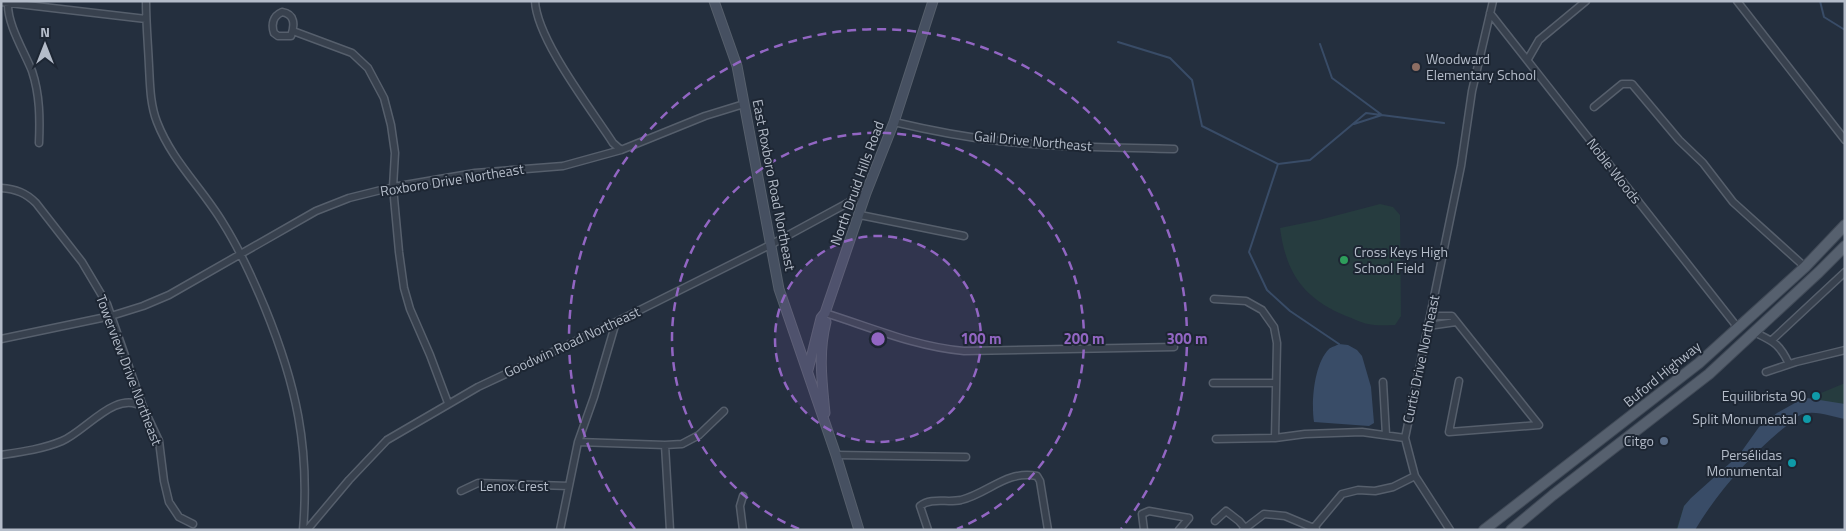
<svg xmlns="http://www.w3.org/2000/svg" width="1846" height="531" viewBox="0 0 1846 531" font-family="'Titillium Web',sans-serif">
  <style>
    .green { fill: #263c3f }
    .water { fill: #394c67 }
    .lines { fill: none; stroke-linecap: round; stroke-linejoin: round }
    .stream { stroke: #394c67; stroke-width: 2 }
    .minor-casing { stroke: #565f6c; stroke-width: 9 }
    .secondary-casing { stroke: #565f6c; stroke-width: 11 }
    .primary-casing { stroke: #414a57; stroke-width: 12 }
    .minor { stroke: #38414e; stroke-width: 6 }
    .secondary { stroke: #465061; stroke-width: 9 }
    .primary { stroke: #56606e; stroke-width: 10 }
    .ring { fill: none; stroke: #9266c3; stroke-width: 2.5; stroke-dasharray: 9 6 }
    .education-dot { fill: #8d6e63; stroke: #1d2633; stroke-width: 2 }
    .leisure-dot { fill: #2e9e5b; stroke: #1d2633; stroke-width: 2 }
    .culture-dot { fill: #0f9aa8; stroke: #1d2633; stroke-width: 2 }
    .service-dot { fill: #5c6f8a; stroke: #1d2633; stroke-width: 2 }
    .labels { text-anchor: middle; stroke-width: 4; stroke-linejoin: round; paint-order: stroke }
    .poi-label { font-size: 14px; fill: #b4bcc9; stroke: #1d2633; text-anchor: end }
    .street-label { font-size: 14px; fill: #b4bcc9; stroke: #1d2633 }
    .centre { fill: #9266c3; stroke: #1d2633; stroke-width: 2.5 }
    .ring-label { font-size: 15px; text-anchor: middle; font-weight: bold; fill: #9266c3; stroke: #1d2633; stroke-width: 4; stroke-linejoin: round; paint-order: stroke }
  </style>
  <rect width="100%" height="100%" fill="#242f3e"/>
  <path class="green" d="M1380,204L1393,207L1400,215L1401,316L1395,325C1387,325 1376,326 1368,324C1361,323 1353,318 1346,316C1303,298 1286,273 1280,228L1319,220Z
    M1845,383V410L1792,412L1686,530H1676L1684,506L1739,455L1769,419L1821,393Z"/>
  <path class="water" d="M1339,344L1348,345L1357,350L1362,356L1371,387L1374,423L1369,426L1314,422C1311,402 1314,364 1329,349C1331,347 1336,346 1339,344Z
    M1807,398L1845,404V419C1832,417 1816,410 1803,414C1798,415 1794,420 1790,423C1755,450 1718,491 1695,530H1677L1684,506L1691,498L1739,455L1759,427L1777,413L1802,399Z"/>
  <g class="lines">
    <path class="stream" d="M1820,1L1824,17L1845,30
      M1118,42L1170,58L1192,80L1202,126L1278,164
      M1320,44L1332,78L1382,115L1354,124
      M1339,344L1290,311L1267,290L1249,252L1278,164L1310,160L1366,113L1444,123"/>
    <g class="minor-casing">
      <path id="minor" d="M146,1C146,23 148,44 149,66C150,84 150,104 157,122C172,161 202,188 223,223C240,250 253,279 265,308C296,384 310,447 303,530
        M535,1C537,40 591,109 613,143L621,150
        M1737,1L1845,140
        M1,2L146,19
        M8,3C7,24 24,51 32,71C40,95 40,119 39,143
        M282,12C295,14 295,25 291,36H278L274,33C271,24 273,16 282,12Z
        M1490,13L1738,328
        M293,31L352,53L368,68L384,98L391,125L395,153L393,187L399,252L404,288L410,309L430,355L448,403
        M1528,59L1539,40L1586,1
        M1594,107L1622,84H1632L1679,140L1703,163L1733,202L1805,267
        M894,122C928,130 964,137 999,141C1057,147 1116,148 1174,149
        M1,188C16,189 26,193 36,203L82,262L107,304L143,407L159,441L164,481L169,502L179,517L193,524
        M860,215L964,236
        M1214,299L1246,301L1262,310L1274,327L1277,343L1275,438L1305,434L1362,432L1405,438
        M825,313C870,327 916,347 964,351L1174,347
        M1430,316H1452L1539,425L1449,432L1459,381
        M1428,326L1456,322
        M1754,332C1774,342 1779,343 1789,364
        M1,339L111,316L143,306L169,295L316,211L349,198L393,187L475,173L563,166L621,150L705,116L744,104
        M1772,340L1845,272
        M1766,372L1796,362L1845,350
        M1383,382L1386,435
        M1213,383H1276
        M1216,439L1275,438
        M578,442L665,445L682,444L699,435L724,411
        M665,445L670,530
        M1,455C21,452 43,449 62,441C86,431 116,389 143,407
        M836,455L966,457
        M461,491L478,483L569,486
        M1215,521L1226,511L1239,521L1245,528
        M307,530L349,480L387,440L478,387L616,322L772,244L866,193
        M560,530L578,442L594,397L616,322
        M743,530L740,506L743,496
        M928,530L920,506C931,497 947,503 961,500C989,493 1006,470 1037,476L1040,481L1048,530
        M1144,530L1142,514L1149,511L1189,518
        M1179,530L1189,518
        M1243,530L1264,514L1285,516L1316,529
        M1312,530L1342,494L1358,490L1375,491L1393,487L1415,476
        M1450,530L1415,476L1405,438L1461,166L1472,91L1493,1"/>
    </g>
    <g class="secondary-casing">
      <path id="secondary" d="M714,1L737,66L779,289L836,455L859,530
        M808,370L821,318L825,313L866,193L894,122L933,1
        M825,413C822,382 818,353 826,322"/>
    </g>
    <g class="primary-casing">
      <path id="primary" d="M1484,530L1699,363L1805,267L1845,225
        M1511,530L1553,495L1709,374L1819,272L1845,246"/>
    </g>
    <use href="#minor" class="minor"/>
    <use href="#secondary" class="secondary"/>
    <use href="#primary" class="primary"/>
  </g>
  <circle cx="878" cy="339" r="103" fill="#9266c3" fill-opacity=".12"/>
  <g class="ring">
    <circle cx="878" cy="339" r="103"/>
    <path d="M799 529A206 206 0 1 1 957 529"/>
    <path d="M635 529A309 309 0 1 1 1121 529"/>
  </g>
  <circle class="education-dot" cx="1416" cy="67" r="5"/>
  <circle class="leisure-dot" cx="1344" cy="260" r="5"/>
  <g class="culture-dot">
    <circle cx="1816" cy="396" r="5"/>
    <circle cx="1807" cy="419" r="5"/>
    <circle cx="1792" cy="463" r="5"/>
  </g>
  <circle class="service-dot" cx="1664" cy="441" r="5"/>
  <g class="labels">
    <g class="poi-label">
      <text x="1426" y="64" text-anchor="start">Woodward<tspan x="1426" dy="16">Elementary School</tspan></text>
      <text x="1354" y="257" text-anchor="start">Cross Keys High<tspan x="1354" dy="16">School Field</tspan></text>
      <text x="1806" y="401">Equilibrista 90</text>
      <text x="1797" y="424">Split Monumental</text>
      <text x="1654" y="446">Citgo</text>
      <text x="1782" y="460">Persélidas<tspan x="1782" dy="16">Monumental</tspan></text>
    </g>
    <g class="street-label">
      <text transform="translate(1033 141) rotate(5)" y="5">Gail Drive Northeast</text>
      <text transform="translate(1614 171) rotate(52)" y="5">Noble Woods</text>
      <text transform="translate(452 180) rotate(-9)" y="5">Roxboro Drive Northeast</text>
      <text transform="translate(857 183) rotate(-70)" y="5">North Druid Hills Road</text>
      <text transform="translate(774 185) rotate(79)" y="5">East Roxboro Road Northeast</text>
      <text transform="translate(572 342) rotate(-25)" y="5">Goodwin Road Northeast</text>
      <text transform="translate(1421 359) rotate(-78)" y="5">Curtis Drive Northeast</text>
      <text transform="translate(129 370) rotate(69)" y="5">Towerview Drive Northeast</text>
      <text transform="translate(1662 374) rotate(-39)" y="5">Buford Highway</text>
      <text x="514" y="491">Lenox Crest</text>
    </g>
  </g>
  <circle cx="878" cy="339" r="8" class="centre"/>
  <g class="ring-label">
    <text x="981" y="344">100 m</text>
    <text x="1084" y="344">200 m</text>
    <text x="1187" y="344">300 m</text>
  </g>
  <rect width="1846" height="531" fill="none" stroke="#b4bcc9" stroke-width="5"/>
  <g transform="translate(45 45)" stroke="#1d2633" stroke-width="4" paint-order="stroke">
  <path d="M0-4L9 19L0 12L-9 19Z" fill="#b4bcc9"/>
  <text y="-8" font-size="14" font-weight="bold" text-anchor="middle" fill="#b4bcc9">N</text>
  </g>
</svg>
